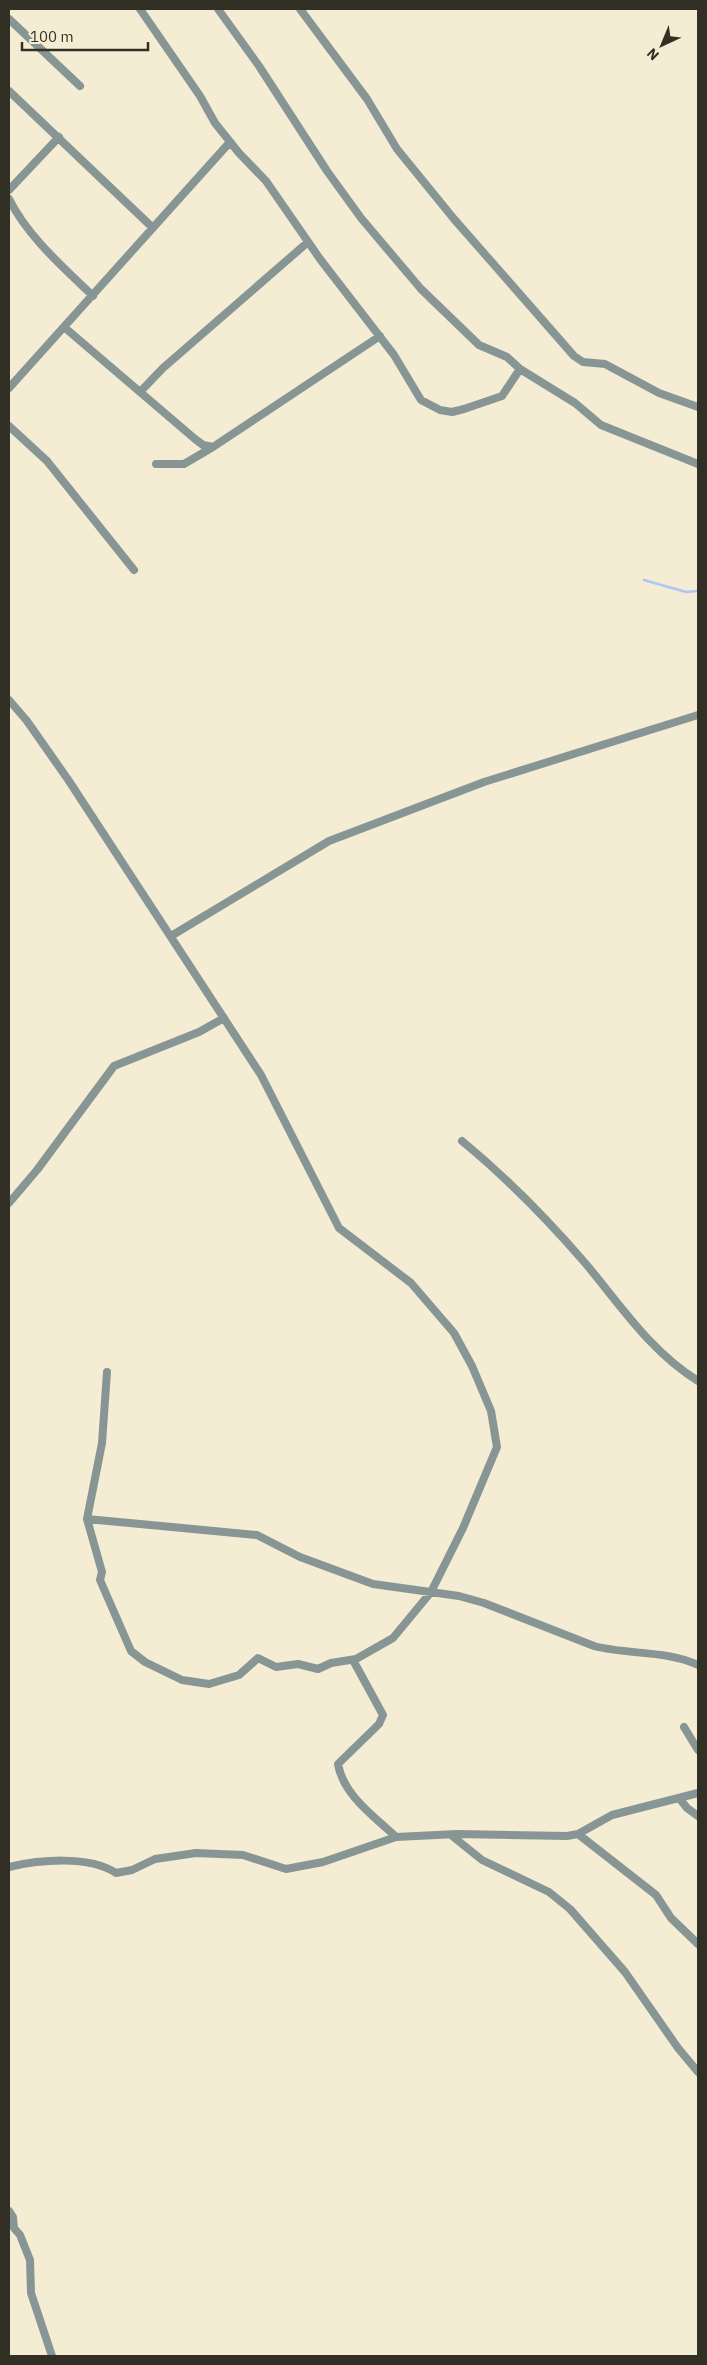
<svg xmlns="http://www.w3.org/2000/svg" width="707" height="2365" viewBox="0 0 707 2365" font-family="'IBM Plex Sans',sans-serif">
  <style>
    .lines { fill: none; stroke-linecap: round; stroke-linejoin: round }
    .stream { stroke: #adc6f7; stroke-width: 2.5 }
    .minor { stroke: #889595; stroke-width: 8 }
  </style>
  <rect width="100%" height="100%" fill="#f4ecd3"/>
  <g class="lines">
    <path class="stream" d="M644,580L686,592L698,591"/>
    <path class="minor" d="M140,9L200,96L215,123L239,153L266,181L320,259L394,355L421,400L440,410L452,412L464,409L502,396L520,369
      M218,9L259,66L327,171L361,218L421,289L479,345L507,357L520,369L575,403L601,425L698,464
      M300,9L367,99L397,149L454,219L574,356L583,362L605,364L659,393L698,407
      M9,19L80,86
      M9,91L153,228
      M9,190L59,137
      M9,199C28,237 63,267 93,296
      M64,327L195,439L203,445L213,447L380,336
      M9,388L230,142
      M140,392L163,368L308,242
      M9,426L47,461L134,570
      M156,464H184L213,447
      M9,700L27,721L69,781L261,1075L339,1228L411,1283L454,1333L472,1366L491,1411L497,1447L463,1528L431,1592L393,1638L356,1659L331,1663L318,1669L298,1664L276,1667L258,1658L239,1675L209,1684L182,1680L145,1662L131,1651L100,1580L102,1572L87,1519L102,1443L107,1372
      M171,936L329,841L484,782L698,715
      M462,1141C507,1178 548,1220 586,1264C621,1306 651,1352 698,1381
      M9,1203L37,1170L114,1066L199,1032L224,1018
      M87,1519L257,1535L300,1557L373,1584L459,1596L484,1603L594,1646C628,1655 666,1650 698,1665
      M353,1660L383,1715L379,1724L338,1764C343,1795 375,1817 396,1837
      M684,1727L698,1750
      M679,1798L687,1808L698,1816
      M578,1834L656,1895L671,1918L698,1944
      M451,1835L482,1860L549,1892L570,1909L625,1972L678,2048L698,2072
      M9,1867C39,1860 89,1855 116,1873L132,1870L155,1859L196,1853L243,1855L286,1869L323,1862L396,1837L457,1834L567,1836L578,1834L612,1815L698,1793
      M9,2211L13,2217L14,2228L20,2235L30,2260L31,2293L52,2356"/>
  </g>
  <rect width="707" height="2365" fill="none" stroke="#322f25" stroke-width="20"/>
  <g transform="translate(662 45) rotate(224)" stroke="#f4ecd3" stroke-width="4" paint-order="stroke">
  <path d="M0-4L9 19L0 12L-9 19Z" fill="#322f25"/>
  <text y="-8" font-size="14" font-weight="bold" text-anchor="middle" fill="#322f25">N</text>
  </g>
  <path d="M22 42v8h126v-8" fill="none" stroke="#322f25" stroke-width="2.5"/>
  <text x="30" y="42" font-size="15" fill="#322f25" stroke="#f4ecd3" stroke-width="4" paint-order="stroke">100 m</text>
</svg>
